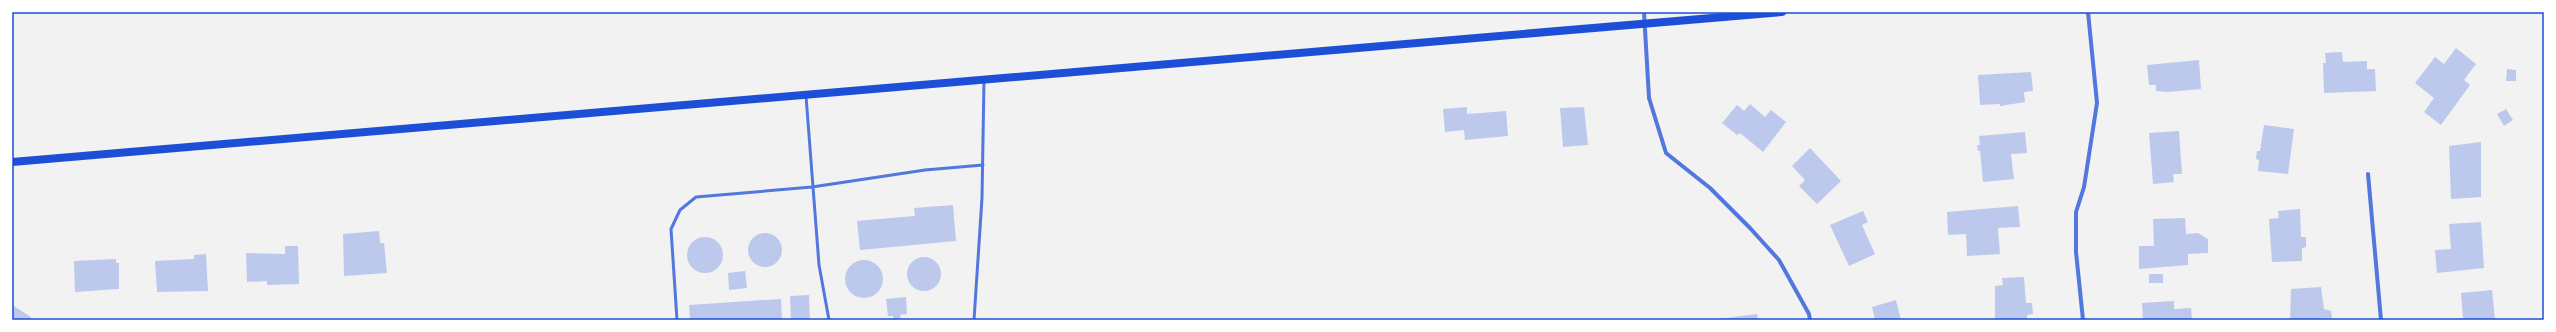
<svg xmlns="http://www.w3.org/2000/svg" width="2556" height="332" viewBox="0 0 2556 332" font-family="Overpass,sans-serif">
  <style>
    .building { fill: #bdc9ec }
    .lines { fill: none; stroke-linecap: round; stroke-linejoin: round }
    .service { stroke: #5277de; stroke-width: 3 }
    .minor { stroke: #5277de; stroke-width: 4 }
    .secondary { stroke: #1d4ed8; stroke-width: 8 }
    .neatline { fill: none; stroke: #1d4ed8; stroke-width: 1.5 }
  </style>
  <rect width="100%" height="100%" fill="#f2f2f2"/>
  <path class="building" d="M2456,48L2476,64L2464,80L2470,85L2441,125L2424,112L2434,98L2415,83L2435,57L2444,64Z
    M2342,52L2343,62L2367,61V69H2375L2376,91L2324,93L2323,63H2326L2325,53Z
    M2199,60L2201,89L2168,92L2156,91V85H2149L2147,65Z
    M2507,69L2516,70V81H2506Z
    M2031,72L2033,91L2024,92L2025,102L2000,106V104L1980,105L1978,75Z
    M1750,104L1765,117L1771,110L1786,122L1763,152L1740,133L1737,135L1722,123L1737,105L1744,111Z
    M1467,107V114L1506,111L1508,136L1465,140L1464,130L1445,132L1443,109Z
    M1584,107L1588,145L1563,147L1560,108Z
    M2506,109L2513,120L2504,126L2497,114Z
    M2264,125L2294,129L2288,174L2258,171L2259,160L2256,159L2257,151H2260Z
    M2179,131L2182,174H2173L2174,182L2153,184L2149,133Z
    M2025,132L2027,153L2011,154L2014,179L1983,182L1980,151H1978L1977,145H1980L1979,136Z
    M2481,142V197L2451,199L2449,146Z
    M1810,148L1841,181L1817,204L1799,186L1805,180L1792,166Z
    M953,205L956,241L860,250L857,221L915,216L914,208Z
    M2018,206L2020,227L1998,228L2000,254L1967,256L1966,234L1948,235L1947,212Z
    M2300,209L2301,237H2306V247L2302,248V261L2272,262L2269,219L2279,218L2278,211Z
    M1863,211L1868,222L1862,225L1875,254L1849,266L1830,225Z
    M2185,218L2186,234L2198,233L2208,239V253L2188,254V265L2139,269V246H2154L2153,219Z
    M2481,222L2484,268L2437,273L2435,250L2451,249L2449,224Z
    M379,231L380,243H384L387,273L344,276L343,234Z
    M748 250a17 17 0 1 1 34 0a17 17 0 1 1-34 0Z
    M687 255a18 18 0 1 1 36 0a18 18 0 1 1-36 0Z
    M285,246H298L299,284L267,285V281L247,282L246,253L285,254Z
    M206,254L208,291L157,292L155,261L194,259V255Z
    M907 274a17 17 0 1 1 34 0a17 17 0 1 1-34 0Z
    M116,259V263H119V289L75,292L74,261Z
    M845 279a19 19 0 1 1 38 0a19 19 0 1 1-38 0Z
    M745,271L747,288L729,290L728,273Z
    M2149,274H2163V283H2149Z
    M2024,277L2026,303H2032L2033,314L2027,315V320H1995V286L2003,285L2002,278Z
    M2321,287L2324,309L2331,311L2332,318H2325V320H2290L2291,289Z
    M2492,290L2495,320H2450L2463,318L2461,293Z
    M809,295L810,320H791L790,296Z
    M906,297L907,314L900,315L901,319H893V316H888L886,299Z
    M781,299L782,320H690L689,305Z
    M1896,300L1901,320H1875L1872,307Z
    M2174,301V309L2191,308L2192,320H2143L2142,303Z
    M12,305L31,317L30,320H12Z
    M1757,314L1758,320H1718V319Z"/>
  <g class="lines">
    <path class="service" d="M806,96L819,265L829,320
      M677,320L671,229L680,210L696,197L812,187L925,170L983,165
      M974,320L982,198L984,80"/>
    <path class="minor" d="M1644,12L1649,98L1666,153L1710,188L1750,228L1779,260L1809,314L1810,320
      M2368,174L2381,320
      M2083,320L2076,252V212L2084,187L2097,103L2088,12"/>
    <path class="secondary" d="M12,162L1782,12"/>
  </g>
  <rect width="2556" height="332" fill="none" stroke="#ffffff" stroke-width="26"/>
  <rect x="13" y="13" width="2530" height="306" class="neatline"/>
</svg>
